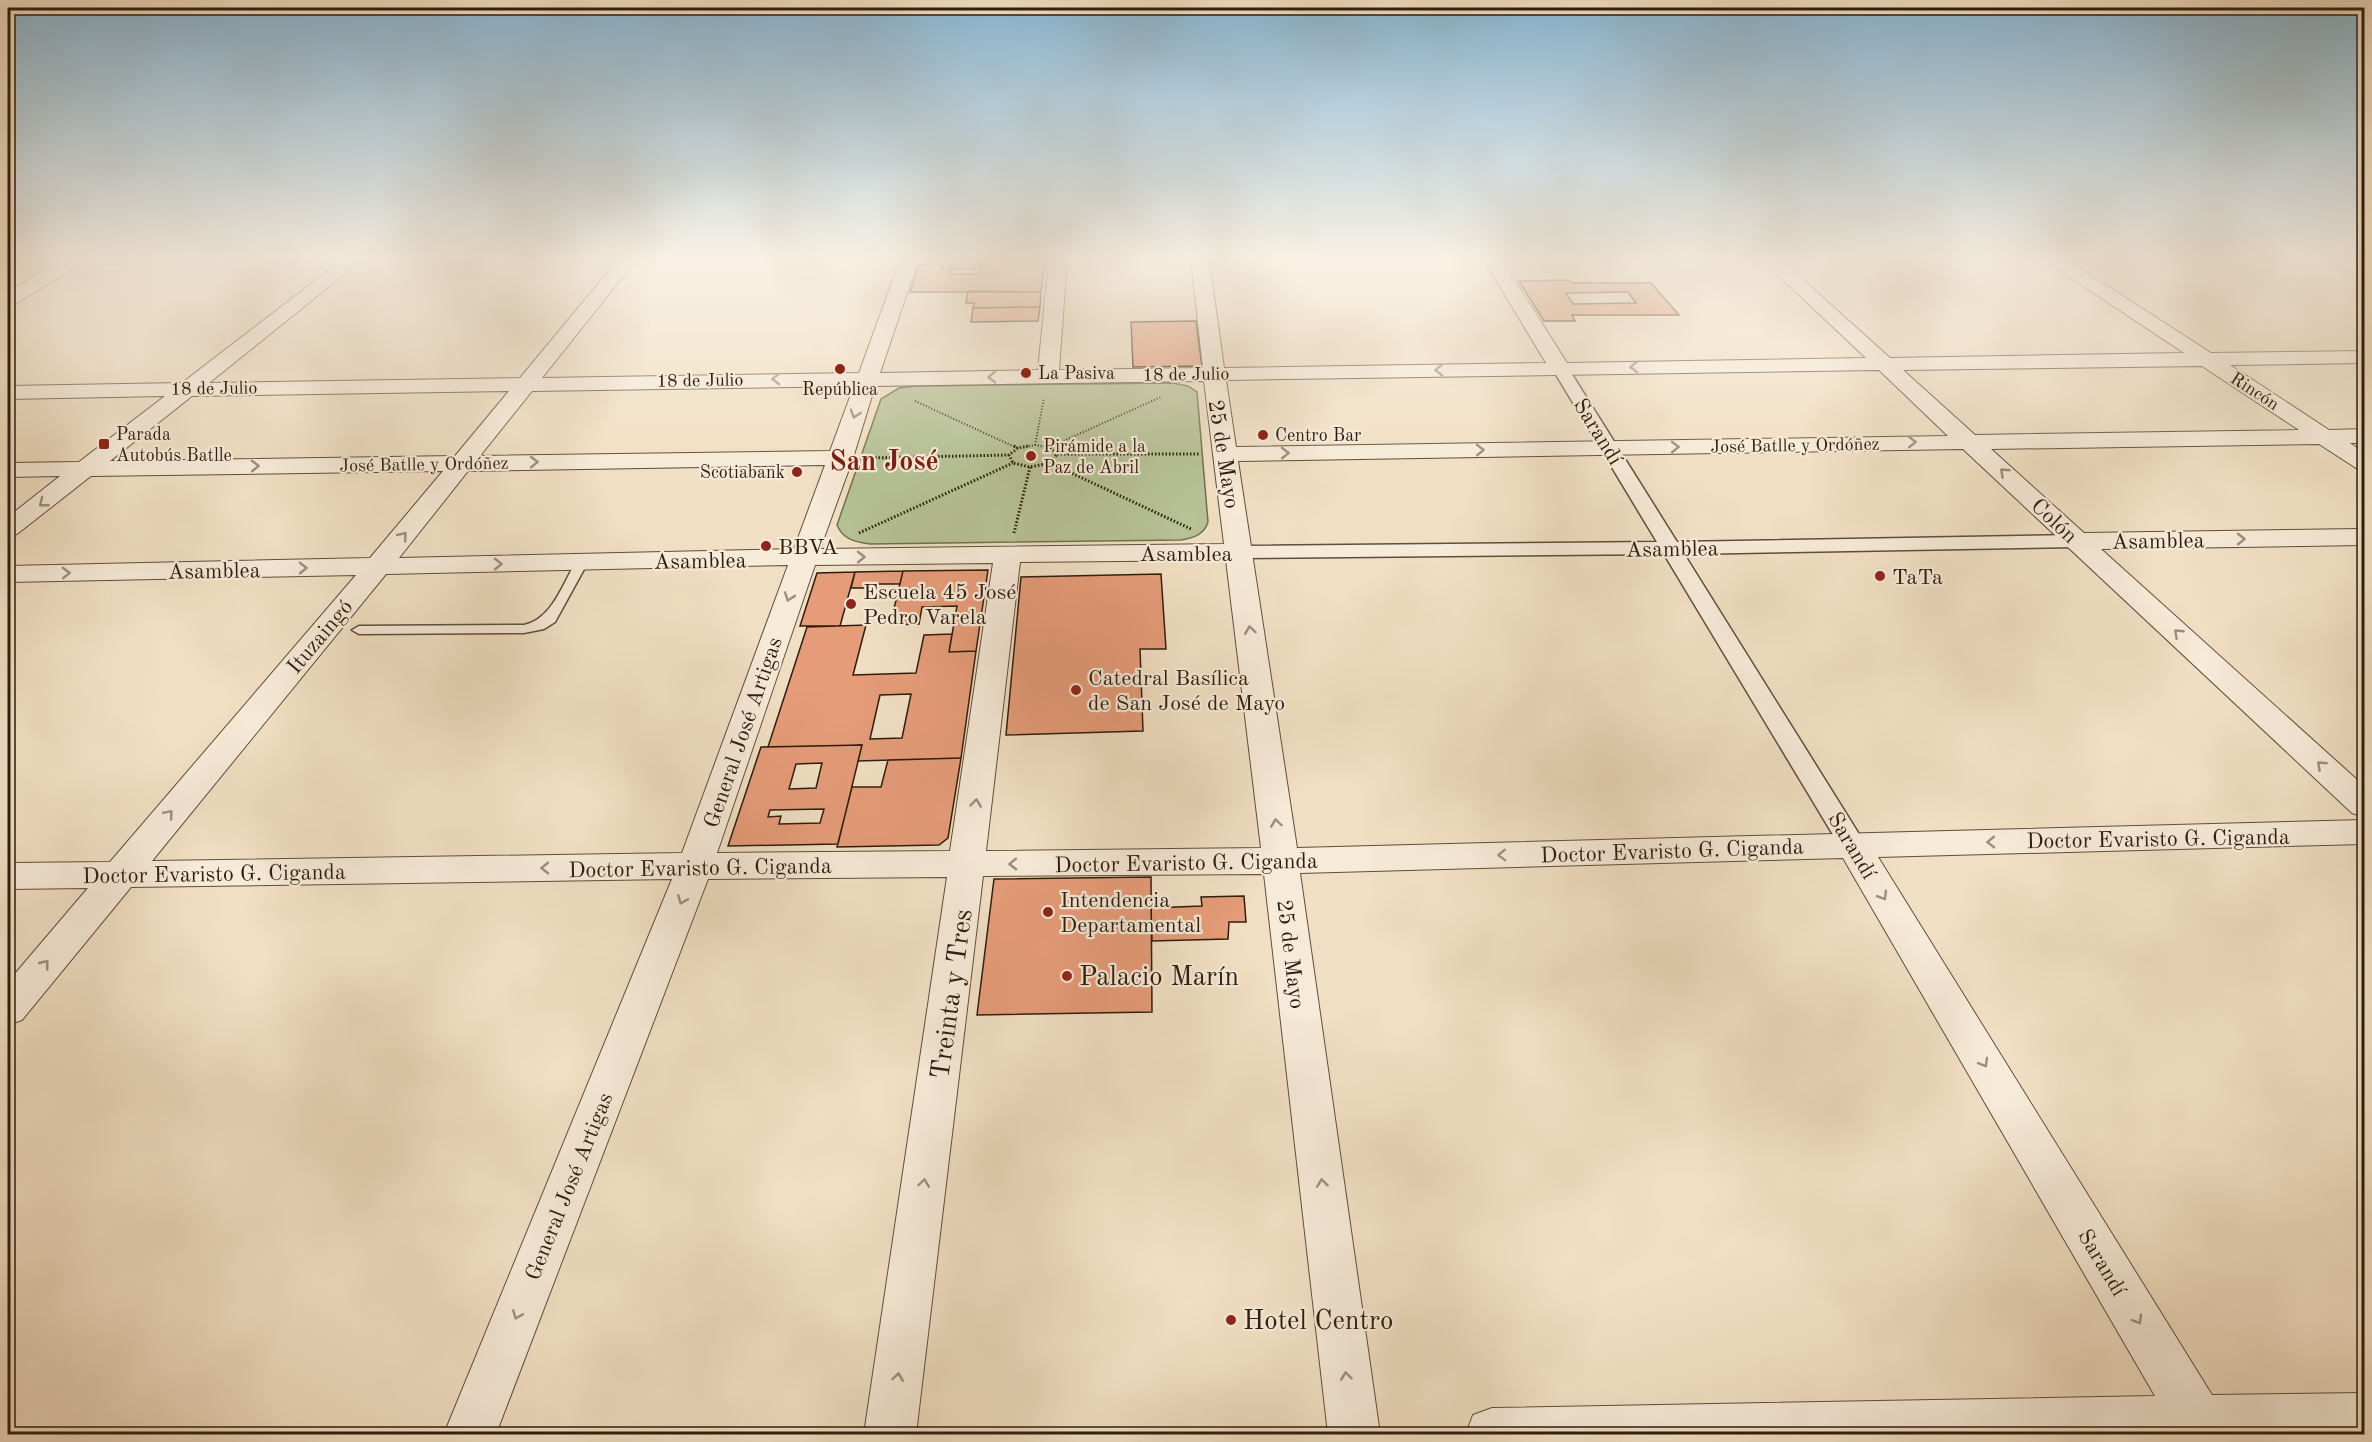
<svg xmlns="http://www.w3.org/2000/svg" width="2372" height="1442" viewBox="0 0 2372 1442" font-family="'Old Standard TT',serif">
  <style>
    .green { fill: #b6c296; stroke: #727052; stroke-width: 1.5 }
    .building { fill: #e69c79; stroke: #2d1d0e; stroke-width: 1.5; fill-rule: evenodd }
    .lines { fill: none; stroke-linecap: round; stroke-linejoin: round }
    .service-casing { stroke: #5e4e3b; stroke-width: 3 }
    .pedestrian-casing { stroke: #5e4e3b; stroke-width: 3 }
    .minor-casing { stroke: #5e4e3b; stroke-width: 2 }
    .path-far1 { stroke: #2d1d0e; stroke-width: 2; stroke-dasharray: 1 2; stroke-linecap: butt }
    .path { stroke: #2d1d0e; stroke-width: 3; stroke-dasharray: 1.5 2; stroke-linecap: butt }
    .service { fill: #f6ead8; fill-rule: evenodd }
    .pedestrian { fill: #f6ead8; fill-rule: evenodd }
    .minor { fill: #f6ead8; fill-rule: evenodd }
    .oneway { stroke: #9c8e7d }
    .poi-dot { fill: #8f2418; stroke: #f6ead8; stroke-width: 2 }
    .labels { text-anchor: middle; stroke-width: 4.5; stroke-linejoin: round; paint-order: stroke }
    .far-poi-label { font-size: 18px; fill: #2d1d0e; stroke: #f6ead8; text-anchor: start }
    .far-street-label { font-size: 18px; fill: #2d1d0e; stroke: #f6ead8 }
    .street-label { font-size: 22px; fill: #2d1d0e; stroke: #f6ead8 }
    .poi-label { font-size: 22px; fill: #2d1d0e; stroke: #f6ead8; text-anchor: start }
    .near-poi-label { font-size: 27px; fill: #2d1d0e; stroke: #f6ead8; text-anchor: start }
    .near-street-label { font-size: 27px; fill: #2d1d0e; stroke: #f6ead8 }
    .far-town-label { font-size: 28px; font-weight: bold; fill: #7a1f14; stroke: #f6ead8 }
  </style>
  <rect width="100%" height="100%" fill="#f1dfc3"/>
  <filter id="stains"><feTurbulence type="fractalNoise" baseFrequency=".00333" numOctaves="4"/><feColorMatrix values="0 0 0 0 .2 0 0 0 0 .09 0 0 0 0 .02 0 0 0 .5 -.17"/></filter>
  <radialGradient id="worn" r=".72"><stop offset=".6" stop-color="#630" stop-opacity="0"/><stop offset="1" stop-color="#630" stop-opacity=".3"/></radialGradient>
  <path class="green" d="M1172,383L1188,386L1197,392L1208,522C1204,535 1193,538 1181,540L870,544C856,542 843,540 837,525L881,399L899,388L916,386Z"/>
  <path class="building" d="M950,260H1045L1041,292H910L919,265L944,262L942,269L951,268L952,265H948ZM975,266H981L979,274H949L951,269H975Z
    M1569,280L1572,283H1651L1679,315H1572L1575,321H1544L1519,281ZM1628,292L1636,303L1573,304L1566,293Z
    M968,291L1041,292L1040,307L973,308L974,303H966Z
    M1040,307L1038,321L971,322L973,308Z
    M1196,321L1202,366L1133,367L1131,322Z
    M988,570L976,651L949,652L957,606L922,607L919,624L890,625L903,571Z
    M903,571L900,584H867L866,588H851L855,572Z
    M855,572L840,626H800L817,573Z
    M1161,574L1166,649H1140L1143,731L1006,735L1021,577Z
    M866,625L853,675L916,673L924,635L952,634L949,652L976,651L961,758L858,761L862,745L768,747L807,627ZM911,694L902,738L870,739L880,695Z
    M862,745L838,844L728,846L761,747ZM822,763L816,788L789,789L796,764ZM824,809L820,823L779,824L781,816L768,817L770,810Z
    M961,758L948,838L939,845L837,847L852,787H881L888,760Z
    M1151,877L1152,1012L977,1015L994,879Z
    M1244,896L1246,922H1229L1228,939L1152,941L1151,908L1202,906L1201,897Z"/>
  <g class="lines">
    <g class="service-casing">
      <path id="service" d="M582,558L588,562L555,622L544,629L524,633L359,634L352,630L359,626L524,625C552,619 562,585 576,562Z"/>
    </g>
    <g class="pedestrian-casing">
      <path id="pedestrian" d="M1560,363L1568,368L1677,542L2077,535L2084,537L2087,541L2084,545L2077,547L1684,554L1862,839L1866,846L1862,853L1853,855L1844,853L1664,554L1239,558L1232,556L1229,552L1232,548L1239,546L1657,542L1552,368Z"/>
    </g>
    <g class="minor-casing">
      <path id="minor" d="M8,260H124L121,264L79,265L15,304L8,306V292L54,265H8Z
        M342,260H362L209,383L520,378L618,260H636L542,378L859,373L900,260H918L880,373L1038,370L1049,260H1067L1059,370L1203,368L1191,260H1209L1224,368L1546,363L1484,260H1502L1567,363L1866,358L1762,260H1781L1890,358L2184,353L2050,264L2047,260H2067L2211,353L2364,351V363L2230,365L2329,430L2364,429V443H2350L2364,453V470L2356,468L2319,444L1991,449L2084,533L2364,529V545L2101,549L2364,786V817L2352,813L1963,449L1238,461L1297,848L2364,820V844L1878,857L2212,1395L2364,1393V1434H1466L1473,1415L1492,1408L2155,1396L1843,858L1300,873L1380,1434H1328L1264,874L983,876L916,1434H864L947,877L708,879L496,1434H444L672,879L131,887L22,1020L8,1025V982L88,888L8,889V863L110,862L356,575L8,582V566L370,558L443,471L91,476L17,534L8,537V517L60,476L8,477V463L79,462L165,396L8,399V386L182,383ZM2202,366L2299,430L1975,435L1903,370ZM1879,370L1948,436L1236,447L1226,380ZM1204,381L1224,544L820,549L853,458L875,386ZM854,386L830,451L480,456L532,391ZM509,391L455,456L110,461L192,396ZM825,465L794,549L399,558L468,471ZM1226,560L1261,848L986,851L1020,562ZM993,563L950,851L717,853L815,565ZM788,565L682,853L152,861L386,574Z
        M2329,260H2351L2364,266V278L2332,264Z"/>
    </g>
    <path class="path-far1" d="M915,401L1017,448
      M1035,445L1044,398
      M1050,447L1161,397
      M1020,448L1035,445L1051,448"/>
    <path class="path" d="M1014,446L1018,448
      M1028,446L1018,448L1009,455L1013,463L1030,467L1050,463L1057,454L1050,447L1044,446
      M1057,454H1200
      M868,458L1009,455
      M1050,463L1191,529
      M859,533L1013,463
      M1014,533L1030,467"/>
    <use href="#service" class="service"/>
    <use href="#pedestrian" class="pedestrian"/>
    <use href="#minor" class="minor"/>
  </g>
  <defs><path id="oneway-chevron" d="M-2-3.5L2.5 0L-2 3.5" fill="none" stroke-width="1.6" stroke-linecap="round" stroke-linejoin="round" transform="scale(1.5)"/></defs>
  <g class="oneway">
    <use href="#oneway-chevron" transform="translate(1634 367) rotate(179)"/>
    <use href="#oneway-chevron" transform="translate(1439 370) rotate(179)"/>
    <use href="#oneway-chevron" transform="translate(992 377) rotate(179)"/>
    <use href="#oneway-chevron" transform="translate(776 379) rotate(179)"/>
    <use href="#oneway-chevron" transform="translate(855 414) rotate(107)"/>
    <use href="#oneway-chevron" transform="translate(1912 442) rotate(-1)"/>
    <use href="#oneway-chevron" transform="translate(1675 447) rotate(-1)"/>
    <use href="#oneway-chevron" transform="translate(1480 450) rotate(-1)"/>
    <use href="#oneway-chevron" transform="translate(1285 453) rotate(-1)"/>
    <use href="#oneway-chevron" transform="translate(534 462) rotate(-1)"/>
    <use href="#oneway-chevron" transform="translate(255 466) rotate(-1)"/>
    <use href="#oneway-chevron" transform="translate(2004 472) rotate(-137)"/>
    <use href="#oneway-chevron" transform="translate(43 503) rotate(142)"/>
    <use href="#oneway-chevron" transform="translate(403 536) rotate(-51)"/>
    <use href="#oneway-chevron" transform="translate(2241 539) rotate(-1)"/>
    <use href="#oneway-chevron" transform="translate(861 557) rotate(-1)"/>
    <use href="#oneway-chevron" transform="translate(498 564) rotate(-1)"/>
    <use href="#oneway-chevron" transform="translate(303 568) rotate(-1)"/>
    <use href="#oneway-chevron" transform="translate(66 573) rotate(-1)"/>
    <use href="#oneway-chevron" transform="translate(789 597) rotate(109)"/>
    <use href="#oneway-chevron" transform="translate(1250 630) rotate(-98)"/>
    <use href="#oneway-chevron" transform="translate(2178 633) rotate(-137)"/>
    <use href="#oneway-chevron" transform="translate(2321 765) rotate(-137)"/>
    <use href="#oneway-chevron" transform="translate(976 803) rotate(-83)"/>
    <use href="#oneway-chevron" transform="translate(169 814) rotate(-50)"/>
    <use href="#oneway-chevron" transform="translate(1276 823) rotate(-98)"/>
    <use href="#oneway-chevron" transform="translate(1991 842) rotate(179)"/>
    <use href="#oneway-chevron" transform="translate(1502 855) rotate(178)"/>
    <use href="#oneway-chevron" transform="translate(1013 864) rotate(179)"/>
    <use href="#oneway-chevron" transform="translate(545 868) rotate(179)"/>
    <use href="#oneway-chevron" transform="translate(1883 896) rotate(59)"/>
    <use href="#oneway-chevron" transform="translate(682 900) rotate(112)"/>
    <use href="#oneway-chevron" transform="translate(45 964) rotate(-51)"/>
    <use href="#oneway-chevron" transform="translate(1984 1063) rotate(59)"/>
    <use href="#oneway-chevron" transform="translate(924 1183) rotate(-82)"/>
    <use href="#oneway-chevron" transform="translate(1322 1183) rotate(-97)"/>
    <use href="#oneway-chevron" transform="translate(517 1315) rotate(112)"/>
    <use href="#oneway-chevron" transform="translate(2138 1320) rotate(59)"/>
    <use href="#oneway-chevron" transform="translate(1346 1376) rotate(-97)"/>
    <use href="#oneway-chevron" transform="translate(898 1377) rotate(-82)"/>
  </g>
  <linearGradient id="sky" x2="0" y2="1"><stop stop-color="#89b7d5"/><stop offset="0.56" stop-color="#f9f1e4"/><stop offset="1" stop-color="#f9f1e4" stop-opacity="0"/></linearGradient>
  <rect width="2372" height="461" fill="url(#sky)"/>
  <g class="poi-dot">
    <circle cx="840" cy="369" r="6"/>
    <circle cx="1026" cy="373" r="6"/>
    <circle cx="1263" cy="435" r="6"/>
    <rect x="98" y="438" width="12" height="12" rx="3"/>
    <circle cx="1031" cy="456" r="6"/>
    <circle cx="797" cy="472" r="6"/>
    <circle cx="766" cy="546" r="6"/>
    <circle cx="1880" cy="576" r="6"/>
    <circle cx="851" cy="604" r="6"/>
    <circle cx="1076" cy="690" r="6"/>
    <circle cx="1048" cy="912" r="6"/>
    <circle cx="1067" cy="976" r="6"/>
    <circle cx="1231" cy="1320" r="6"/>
  </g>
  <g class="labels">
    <g class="far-poi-label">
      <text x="1038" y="379">La Pasiva</text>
      <text x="840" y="395" text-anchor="middle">República</text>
      <text x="116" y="440">Parada<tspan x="116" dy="21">Autobús Batlle</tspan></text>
      <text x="1275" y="441">Centro Bar</text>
      <text x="1043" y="452">Pirámide a la<tspan x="1043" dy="21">Paz de Abril</tspan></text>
      <text x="785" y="478" text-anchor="end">Scotiabank</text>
    </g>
    <g class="far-street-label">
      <text transform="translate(1186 374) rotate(-1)" y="6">18 de Julio</text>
      <text transform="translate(700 380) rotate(-1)" y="6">18 de Julio</text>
      <text transform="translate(214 388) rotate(-1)" y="6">18 de Julio</text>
      <text transform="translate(2255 391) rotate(33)" y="6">Rincón</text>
      <text transform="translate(1795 445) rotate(-1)" y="6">José Batlle y Ordóñez</text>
      <text transform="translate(424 464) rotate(-1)" y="6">José Batlle y Ordóñez</text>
    </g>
    <g class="street-label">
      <text transform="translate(1599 431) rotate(58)" y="8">Sarandí</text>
      <text transform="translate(1225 454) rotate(81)" y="8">25 de Mayo</text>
      <text transform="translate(2055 520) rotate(43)" y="8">Colón</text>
      <text transform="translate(2158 540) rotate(-1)" y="8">Asamblea</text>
      <text transform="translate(1672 548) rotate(-1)" y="8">Asamblea</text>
      <text x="1186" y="561">Asamblea</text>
      <text transform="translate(700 560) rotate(-1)" y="8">Asamblea</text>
      <text transform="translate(214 570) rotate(-1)" y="8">Asamblea</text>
      <text transform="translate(319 636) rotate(-50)" y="8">Ituzaingó</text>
      <text transform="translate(742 732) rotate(-71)" y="8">General José Artigas</text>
      <text transform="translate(2158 838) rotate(-1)" y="8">Doctor Evaristo G. Ciganda</text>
      <text transform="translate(1853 845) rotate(59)" y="8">Sarandí</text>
      <text transform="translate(1672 850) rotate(-2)" y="8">Doctor Evaristo G. Ciganda</text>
      <text transform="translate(1186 862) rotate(-1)" y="8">Doctor Evaristo G. Ciganda</text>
      <text transform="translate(700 867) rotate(-1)" y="8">Doctor Evaristo G. Ciganda</text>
      <text transform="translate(214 873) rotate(-1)" y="8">Doctor Evaristo G. Ciganda</text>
      <text transform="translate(1292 954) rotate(83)" y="8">25 de Mayo</text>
      <text transform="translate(568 1186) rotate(-68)" y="8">General José Artigas</text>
      <text transform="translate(2103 1262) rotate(59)" y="8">Sarandí</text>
    </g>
    <g class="poi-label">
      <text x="778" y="554">BBVA</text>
      <text x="1892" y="584">TaTa</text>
      <text x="863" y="599">Escuela 45 José<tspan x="863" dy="25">Pedro Varela</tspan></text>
      <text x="1088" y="685">Catedral Basílica<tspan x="1088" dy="25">de San José de Mayo</tspan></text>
      <text x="1060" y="907">Intendencia<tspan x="1060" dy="25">Departamental</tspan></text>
    </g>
    <g class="near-poi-label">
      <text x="1079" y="985">Palacio Marín</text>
      <text x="1243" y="1329">Hotel Centro</text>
    </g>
    <g class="near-street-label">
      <text transform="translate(951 994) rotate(-82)" y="9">Treinta y Tres</text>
    </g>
    <g class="far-town-label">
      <text x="884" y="470">San José</text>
    </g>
  </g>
  <rect width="2372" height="1442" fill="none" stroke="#f1dfc3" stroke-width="30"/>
  <rect x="9" y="9" width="2354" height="1424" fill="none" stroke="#2d1d0e" stroke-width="3"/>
  <rect x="15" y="15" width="2342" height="1412" fill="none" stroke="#2d1d0e" stroke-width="1.5"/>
  <rect width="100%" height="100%" filter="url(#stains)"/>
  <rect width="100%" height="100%" fill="url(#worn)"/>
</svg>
